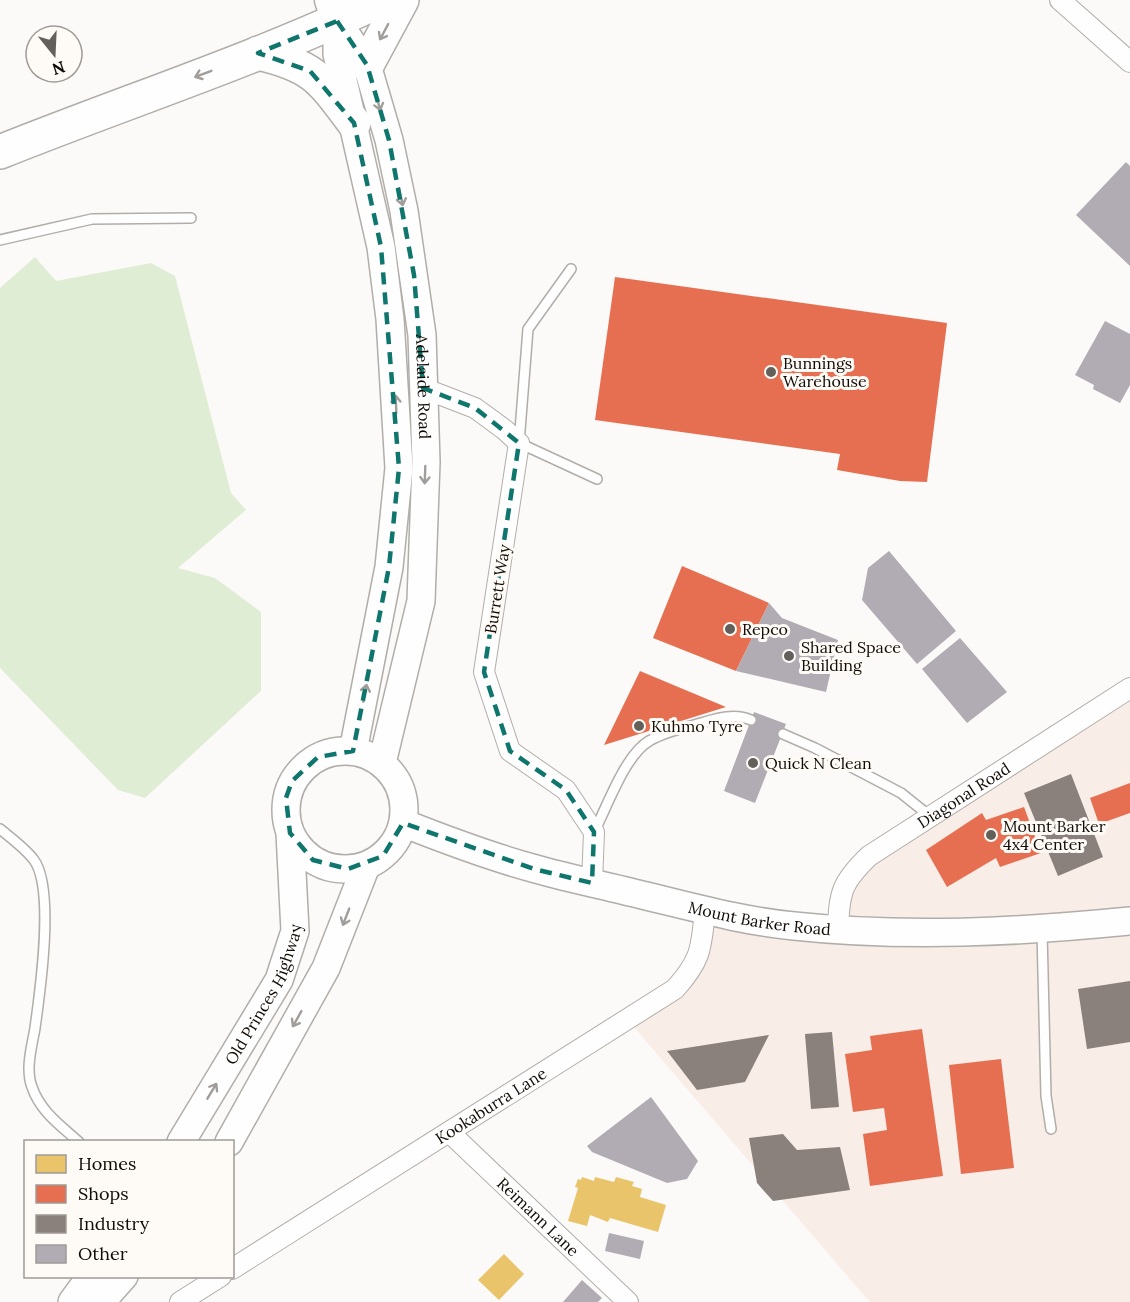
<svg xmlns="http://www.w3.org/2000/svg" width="1130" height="1302" viewBox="0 0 1130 1302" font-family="Lora,serif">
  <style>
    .industrial { fill: #f9ede7 }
    .green { fill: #e0edd5 }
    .homes { fill: #e9c46a }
    .shops { fill: #e76f51 }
    .industry { fill: #8a817c }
    .building { fill: #b1acb3 }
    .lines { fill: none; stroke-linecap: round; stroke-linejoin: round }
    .lane-casing { stroke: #b1ada9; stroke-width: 12 }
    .street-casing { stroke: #b1ada9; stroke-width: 22 }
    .secondary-casing { stroke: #b1ada9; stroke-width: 30 }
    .primary-casing { stroke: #b1ada9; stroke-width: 33 }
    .highway-casing { stroke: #b1ada9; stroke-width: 36 }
    .lane { stroke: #fffefe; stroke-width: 9 }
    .street { stroke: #fffefe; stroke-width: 20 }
    .secondary { stroke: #fffefe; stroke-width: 27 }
    .primary { stroke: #fffefe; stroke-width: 30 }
    .highway { stroke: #fffefe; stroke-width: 33 }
    .oneway { stroke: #a09d9a }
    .marked { fill: none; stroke: #0f766e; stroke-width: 4.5; stroke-dasharray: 12 8; stroke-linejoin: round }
    .poi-dot { fill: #635f5a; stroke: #fefaf6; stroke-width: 2 }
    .labels { text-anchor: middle; stroke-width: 6; stroke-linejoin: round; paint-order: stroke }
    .poi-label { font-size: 16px; fill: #110b05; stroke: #fefaf6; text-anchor: start }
    .street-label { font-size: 16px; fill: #110b05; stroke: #fefaf6 }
  </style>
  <rect width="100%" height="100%" fill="#fcfaf8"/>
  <path class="industrial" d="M1130,688V1302H872L867,1299L627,1019L675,989L705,911L838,930L851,873Z"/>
  <path class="green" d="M35,257L56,281L151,263L175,276L231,493L246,510L178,568L215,578L261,612V691L145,798L118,790L0,668V288Z"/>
  <path class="homes" d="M582,1177L594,1181L595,1177L614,1182L616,1177L634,1182L632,1186L642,1189L640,1197L666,1205L658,1232L610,1218L608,1222L590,1215L587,1226L568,1221L578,1188L575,1187L578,1179L581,1180Z
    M504,1254L524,1274L499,1300L478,1280Z"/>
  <path class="shops" d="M615,277L947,323L927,482L900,481L837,470L840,454L595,420Z
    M682,566L769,603L736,671L653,638Z
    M640,671L726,707L604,745Z
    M1130,783V813L1099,824L1090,798Z
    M1024,807L1041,853L1000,867L996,858L947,887L926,850L982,813L986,820Z
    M922,1029L943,1176L870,1186L863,1134L887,1130L884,1108L853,1112L845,1054L872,1050L870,1036Z
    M1001,1059L1014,1168L961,1174L949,1065Z"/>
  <path class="industry" d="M1071,774L1103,857L1058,876L1024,793Z
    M1130,981V1042L1087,1049L1078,989Z
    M832,1032L839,1107L811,1109L805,1034Z
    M769,1035L745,1082L697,1090L667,1051Z
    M783,1134L797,1150L840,1147L850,1190L773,1201L757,1183L749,1138Z"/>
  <path class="building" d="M1126,162L1130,166V266L1076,215Z
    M1105,321L1130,334V385L1120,403L1093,389L1094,385L1075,375Z
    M889,551L956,631L917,664L862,600L868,568Z
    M769,603L782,618L838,640L826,692L736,671Z
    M960,638L1007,692L967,723L922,669Z
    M754,712L786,724L755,803L724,791Z
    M651,1097L698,1161L687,1179L667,1183L592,1152L587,1146Z
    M609,1233L644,1241L640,1259L605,1251Z
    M582,1280L602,1298L598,1302H563Z"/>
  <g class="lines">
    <g class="lane-casing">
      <path id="lane" d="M0,240L92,219L191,218
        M571,269L528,329L519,443L597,479
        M783,734L815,748L901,793L931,817
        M0,829C11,838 25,848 34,860C55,889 40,992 35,1028C32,1046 25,1069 32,1087C40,1111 60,1125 79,1142
        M594,832C607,807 625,755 649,741C664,732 684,728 701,723C718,718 735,713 751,720
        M1042,932L1046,1096L1051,1129"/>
    </g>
    <g class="street-casing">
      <g id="street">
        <path d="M1060,0L1130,62"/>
        <path d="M423,388L475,408L505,430L519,443L484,672L510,751L566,790L594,832L592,883"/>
        <path id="s1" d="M838,930C839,892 842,882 869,856L1130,688"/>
        <path id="s2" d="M449,1132L628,1302"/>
        <path id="s3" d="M232,1269L675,989C702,959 701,948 705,911"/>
        <path d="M180,1302L221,1276"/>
      </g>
    </g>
    <g class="secondary-casing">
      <g id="secondary">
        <path id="s4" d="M337,21L367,65L389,140L404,211L422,335L426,462L421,601L382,763"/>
        <path d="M337,21V54L381,247L390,319L399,468L389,567L353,751"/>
        <circle cx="345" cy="810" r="59"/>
        <path id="s5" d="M403,823C446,840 491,857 536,869C571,879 607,886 642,895C693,907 742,921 794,926C906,938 1019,932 1130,921"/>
        <path id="s6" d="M181,1142L279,980L295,931L290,833"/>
        <path d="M229,1142L326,968L366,866"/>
        <path d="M72,1302L91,1276"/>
        <path d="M101,1302L124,1276"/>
      </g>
    </g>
    <g class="primary-casing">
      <path id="primary" d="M330,0L337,21"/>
    </g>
    <g class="highway-casing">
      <path id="highway" d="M258,53C314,66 321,79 354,123
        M367,65L402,0
        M0,152C127,101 258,59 381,0"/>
    </g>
    <use href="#lane" class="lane"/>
    <use href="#street" class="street"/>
    <use href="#secondary" class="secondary"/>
    <use href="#primary" class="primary"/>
    <use href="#highway" class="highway"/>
  </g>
  <defs><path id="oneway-shaft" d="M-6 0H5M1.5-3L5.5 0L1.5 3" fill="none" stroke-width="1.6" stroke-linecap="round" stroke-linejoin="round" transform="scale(1.5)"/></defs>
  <g class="oneway">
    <use href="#oneway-shaft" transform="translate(384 32) rotate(118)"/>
    <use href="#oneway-shaft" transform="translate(203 74) rotate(159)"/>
    <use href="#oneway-shaft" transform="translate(378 102) rotate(74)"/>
    <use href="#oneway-shaft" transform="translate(401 197) rotate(78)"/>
    <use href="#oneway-shaft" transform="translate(396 404) rotate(-92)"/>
    <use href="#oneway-shaft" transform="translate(425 475) rotate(92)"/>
    <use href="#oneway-shaft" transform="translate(365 693) rotate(-79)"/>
    <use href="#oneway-shaft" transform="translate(346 917) rotate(111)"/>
    <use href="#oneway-shaft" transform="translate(297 1019) rotate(119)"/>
    <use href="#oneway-shaft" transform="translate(212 1091) rotate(-59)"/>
  </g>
  <path class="marked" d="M337,21L367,65L389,140L414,275L423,388L475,408L519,443L484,672L510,751L566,790L594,832L592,883L534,869L403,823L383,856L348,869L313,860L290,833L286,798L292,781L318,757L353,751L389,567L399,468L381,247L354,123L310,71L258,53Z"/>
  <g class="poi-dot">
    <circle cx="771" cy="372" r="6"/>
    <circle cx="730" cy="629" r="6"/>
    <circle cx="789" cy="656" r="6"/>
    <circle cx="639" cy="726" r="6"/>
    <circle cx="753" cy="763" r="6"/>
    <circle cx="991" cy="835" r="6"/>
  </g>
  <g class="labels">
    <g class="poi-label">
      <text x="783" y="369">Bunnings<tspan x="783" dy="18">Warehouse</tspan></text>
      <text x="742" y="635">Repco</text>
      <text x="801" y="653">Shared Space<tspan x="801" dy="18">Building</tspan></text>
      <text x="651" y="732">Kuhmo Tyre</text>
      <text x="765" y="769">Quick N Clean</text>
      <text x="1003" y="832">Mount Barker<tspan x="1003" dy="18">4x4 Center</tspan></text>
    </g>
    <g class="street-label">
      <text dy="6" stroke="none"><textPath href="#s4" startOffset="381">Adelaide Road</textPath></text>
      <text transform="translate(497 589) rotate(-81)" y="6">Burrett Way</text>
      <text dy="6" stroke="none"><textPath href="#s1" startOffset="196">Diagonal Road</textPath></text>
      <text dy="6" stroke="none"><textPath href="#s5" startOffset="370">Mount Barker Road</textPath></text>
      <text dy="6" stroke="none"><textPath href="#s6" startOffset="170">Old Princes Highway</textPath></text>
      <text dy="6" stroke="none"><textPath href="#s3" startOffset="306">Kookaburra Lane</textPath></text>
      <text dy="6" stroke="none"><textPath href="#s2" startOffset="123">Reimann Lane</textPath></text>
    </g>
  </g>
  <rect x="24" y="1140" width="210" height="138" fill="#fefaf6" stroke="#9f9a96" stroke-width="1.5"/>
  <rect x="36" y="1155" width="30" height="18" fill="#e9c46a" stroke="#9f9a96" stroke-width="1.5"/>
  <text x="78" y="1170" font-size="18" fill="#110b05">Homes</text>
  <rect x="36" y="1185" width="30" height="18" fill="#e76f51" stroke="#9f9a96" stroke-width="1.5"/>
  <text x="78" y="1200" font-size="18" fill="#110b05">Shops</text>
  <rect x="36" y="1215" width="30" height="18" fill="#8a817c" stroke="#9f9a96" stroke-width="1.5"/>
  <text x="78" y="1230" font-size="18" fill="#110b05">Industry</text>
  <rect x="36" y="1245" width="30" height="18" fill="#b1acb3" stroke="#9f9a96" stroke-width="1.5"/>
  <text x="78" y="1260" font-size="18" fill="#110b05">Other</text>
  <g transform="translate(54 54) rotate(162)"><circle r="28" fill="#fefaf6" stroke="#9f9a96" stroke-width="1.5"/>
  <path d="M0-4.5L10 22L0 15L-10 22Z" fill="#635f5a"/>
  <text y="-9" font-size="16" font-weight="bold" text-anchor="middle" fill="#110b05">N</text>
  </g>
</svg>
